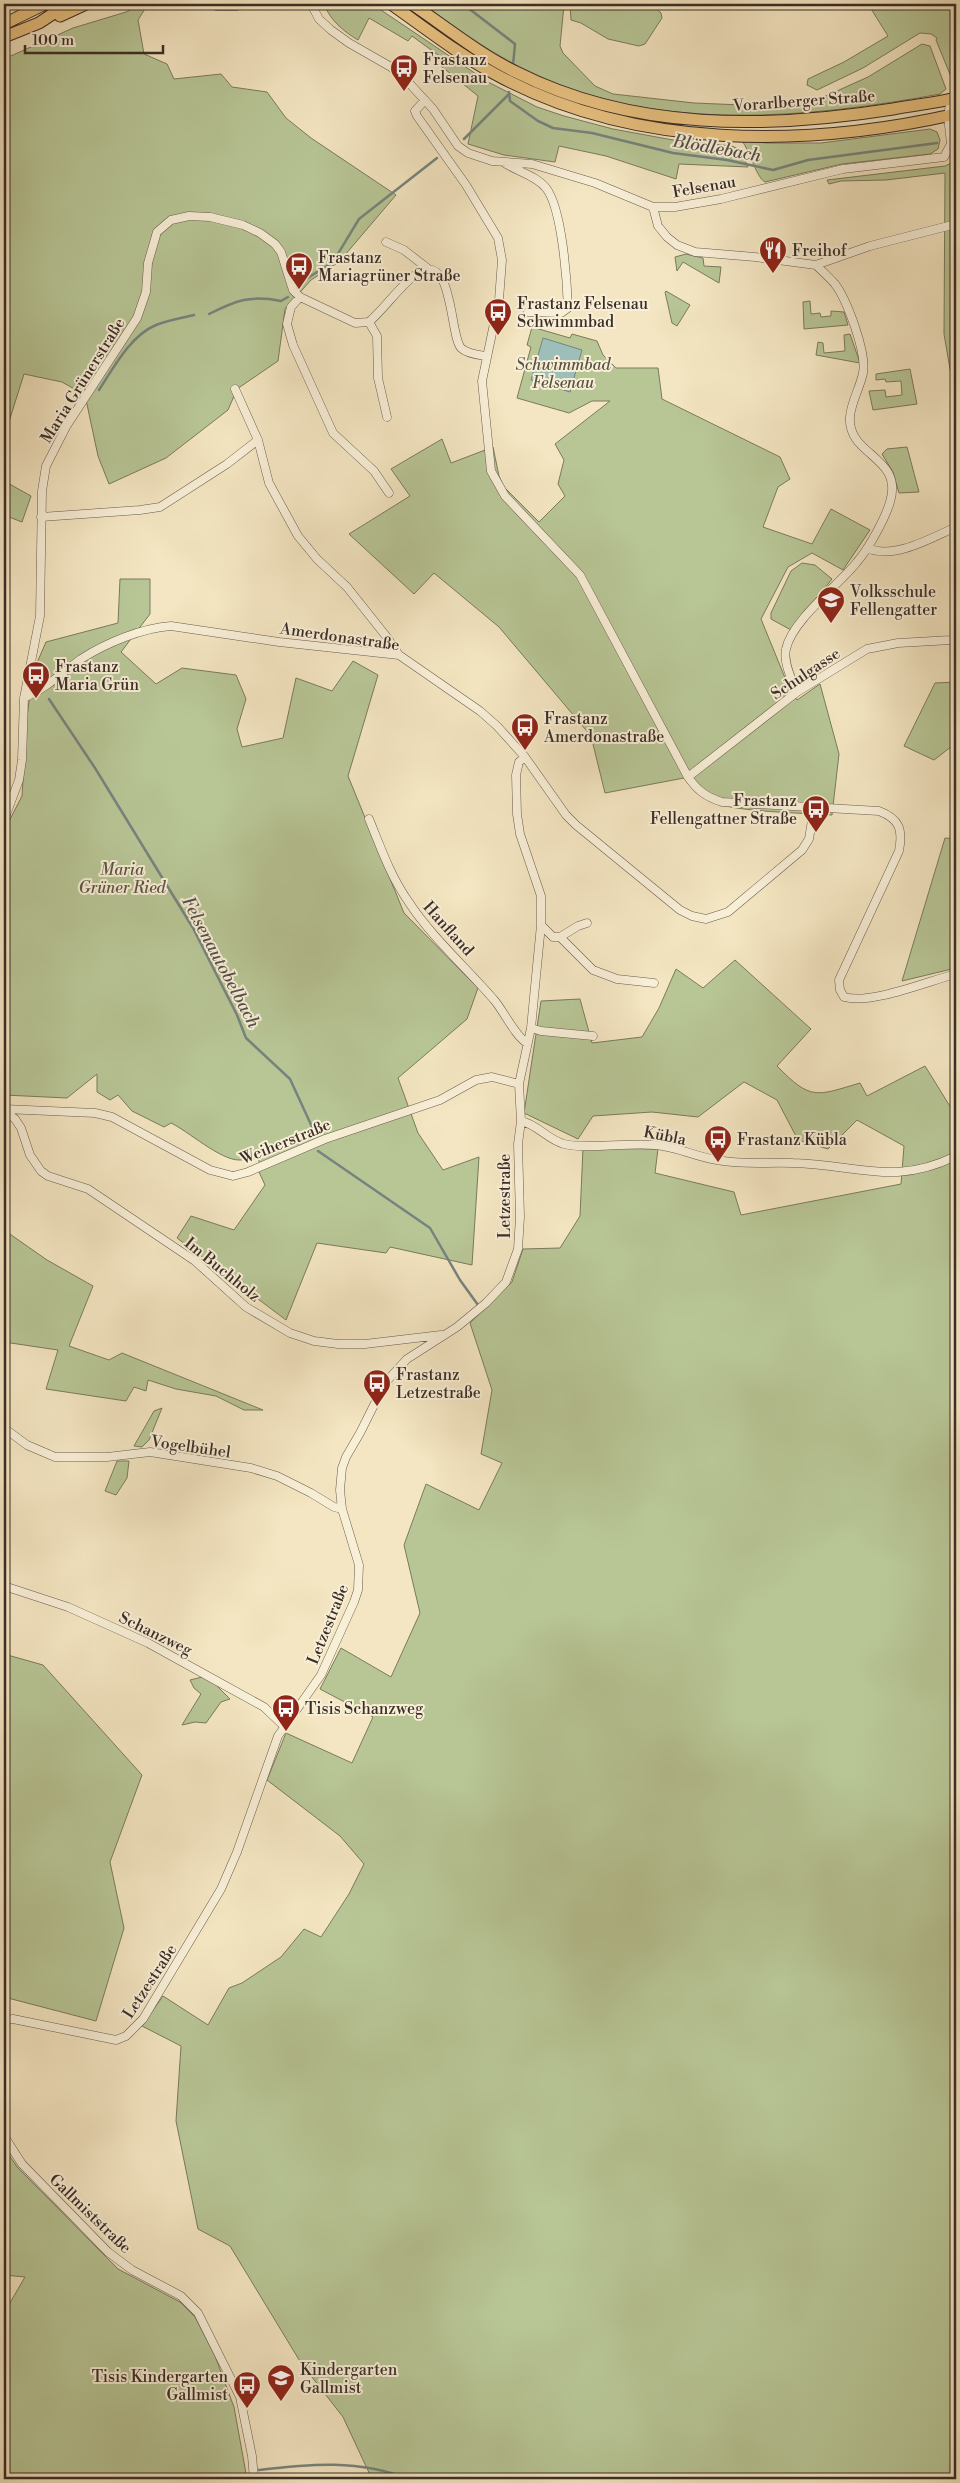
<svg xmlns="http://www.w3.org/2000/svg" width="960" height="2483" viewBox="0 0 960 2483" font-family="'Libre Bodoni',serif">
  <style>
    .green { fill: #b8c696; stroke: #7a7a5e }
    .water { fill: #9dbeb9; stroke: #76847f }
    .pier { fill: #f4e6c2 }
    .lines { fill: none; stroke-linecap: round; stroke-linejoin: round }
    .stream { stroke: #76847f; stroke-width: 2.5 }
    .street-casing { stroke: #695b4e; stroke-width: 9 }
    .primary-casing { stroke: #3b2d27; stroke-width: 13 }
    .street { stroke: #f8efd7; stroke-width: 8 }
    .primary { stroke: #eac381; stroke-width: 11 }
    .labels { text-anchor: middle; stroke-width: 4; stroke-linejoin: round; paint-order: stroke }
    .poi-label { font-size: 16px; fill: #3b2d27; stroke: #f8efd7; text-anchor: start }
    .street-label { font-size: 16px; fill: #3b2d27; stroke: #f8efd7 }
    .park-label { font-size: 16px; font-style: italic; fill: #5a5343; stroke: #f8efd7 }
    .water-label { font-size: 18px; font-style: italic; fill: #54514c; stroke: #f8efd7 }
  </style>
  <rect width="100%" height="100%" fill="#f4e6c2"/>
  <filter id="stains"><feTurbulence type="fractalNoise" baseFrequency=".004" numOctaves="4"/><feColorMatrix values="0 0 0 0 .2 0 0 0 0 .09 0 0 0 0 .02 0 0 0 .5 -.17"/></filter>
  <radialGradient id="worn" r=".72"><stop offset=".6" stop-color="#630" stop-opacity="0"/><stop offset="1" stop-color="#630" stop-opacity=".3"/></radialGradient>
  <path class="green" d="M141,4H148L138,20L144,54L167,64L174,79L221,74L232,87L267,92L286,118L311,138L396,195L339,262L311,280L285,309L278,361L237,389L228,410L166,458L109,484L98,456L85,395L62,382L24,374L7,428L4,454V59L73,28L126,12Z
    M324,4H372L488,82L537,107L564,116L613,129L673,140L732,146L740,150L748,167L679,164L676,179L606,156L559,146L555,162L504,155L468,144L478,96L441,66L445,60L412,36L408,41L369,18L358,40C343,31 330,20 324,4Z
    M423,4L564,5L560,46L563,53L595,86L613,94L694,103L766,106L817,100L868,77L922,44L930,46L946,89L940,94C809,118 659,133 535,74C494,56 459,30 423,4Z
    M570,4H651L661,13L662,18L645,44L639,46L608,39L581,23L571,20Z
    M868,4H956V89L936,40L937,38L931,34L920,33L863,68L817,90L807,85L808,79L844,62L888,36Z
    M930,129L937,132L940,140L938,149L930,154L842,164L765,182C756,177 750,151 742,141L767,143H821Z
    M956,161V404L944,334L945,173L886,180L841,181L829,184L827,180L945,166Z
    M686,254L703,258L704,266L721,267L719,283L683,262L677,271L675,257Z
    M666,291L690,305L677,326L672,323L665,292Z
    M810,301L811,314L820,313L821,317L831,316V311L844,312L848,325L804,329L803,302Z
    M532,327L570,338L572,334L597,341L603,355L616,368H658L662,399L780,457L790,479L778,487L763,527L812,544L831,509L870,530L843,570L812,553L788,567L761,619L790,690L797,700L820,684L839,754L832,815C806,813 730,812 710,801C699,796 692,787 684,778L605,793L591,736L499,627L434,573L414,594L349,534L410,496L391,469L442,439L451,463L493,447L499,476L504,487L539,522L565,496L558,484L564,460L555,444L610,401H592L569,413L517,398L531,347L527,345Z
    M850,334L860,363L816,355L818,342L823,343L824,353L845,351L844,335Z
    M910,369L917,404L873,410L869,391L885,390L886,397L902,395L901,381L886,382L885,379L876,380V374Z
    M907,447L919,492L899,493L893,472L882,454L887,449Z
    M4,481L31,496L22,522L4,515Z
    M802,563L815,565L832,579L791,630L771,619V613L791,571Z
    M120,579H150V614L121,652L156,684L182,668L236,675L246,699L237,729L242,747L283,738L296,678L332,691L353,661L378,675L348,776L404,913L478,988L467,1019L398,1078L418,1133L443,1170L479,1157L472,1265L390,1247L386,1253L317,1243L286,1320L177,1238L191,1216L234,1230L265,1185L259,1172L261,1168L258,1158C252,1159 245,1160 239,1160C220,1160 188,1131 171,1123L164,1127L132,1111L118,1095L110,1100L97,1092V1074L67,1098L4,1095V831L22,796L27,717L33,672L46,642L118,623Z
    M956,682V743L934,760L904,746L935,683Z
    M945,838L956,839V968L902,981Z
    M735,960L811,1029L777,1066C811,1101 816,1096 860,1083L867,1096L925,1066L956,1116V2479H372L343,2417L301,2363L230,2246L198,2229L176,2121L181,2046L142,2026L163,1996L208,2025L229,1988L242,1983L281,1957L304,1929L321,1937L349,1894L364,1864L340,1836L267,1780L286,1733L352,1763L373,1717L320,1689L341,1648L391,1677L420,1613L404,1545L426,1484L479,1510L502,1463L481,1454L492,1390L470,1323L512,1282L523,1249L560,1248L580,1216L583,1148L658,1149L655,1173L734,1192L741,1215L901,1184L904,1146L857,1120L828,1149L798,1140L777,1100L744,1082L698,1117L652,1112L593,1116L578,1139L524,1113L541,1001L580,999L592,1043L642,1037L659,1008L676,969L703,988Z
    M4,1230L47,1260L93,1286L69,1346L109,1360L122,1353L263,1410H244L216,1396L176,1389L148,1380L146,1391L134,1387L126,1401L46,1389L58,1350L4,1342Z
    M162,1408L149,1440L142,1447L134,1446L154,1411Z
    M117,1461H129L127,1478L116,1495L105,1491Z
    M4,1654L43,1665L142,1775L110,1862L124,1928L96,2021L4,1997Z
    M202,1677L215,1684L230,1699L221,1702L206,1723L195,1722L182,1725L201,1694L194,1688L190,1680Z
    M4,2148L18,2168L118,2269L180,2302L195,2317L215,2356L234,2407L247,2479H4L6,2462H4V2313L25,2277L4,2275Z"/>
  <path class="water" d="M543,338L582,350L570,392L531,380Z"/>
  <path class="pier" d="M27,4H69L4,43V16Z"/>
  <g class="lines">
    <path class="stream" d="M463,4L515,44L513,65
      M509,92L510,101L538,121L553,128L592,133L673,153L727,160L773,170L808,160L937,143
      M464,139L509,94
      M298,284L333,262L359,219L437,158
      M209,314C237,300 250,295 281,301L288,297
      M99,390C114,367 130,336 156,325C168,320 182,318 194,315
      M49,699L95,768L193,928L237,1015L246,1038L290,1079L313,1129
      M318,1151L430,1228L460,1280L478,1305
      M259,2470C309,2464 360,2459 408,2479"/>
    <g class="street-casing">
      <path id="street" d="M311,4L319,19L331,30L349,43L391,67L409,83L433,109L458,146L468,153L492,161L532,164L595,183L653,207H675L721,199L843,169L944,157L951,144L948,116L951,99
        M425,100L415,111L417,116L466,185L498,238L502,260L499,300L482,381L491,471L505,496L580,575L688,777C697,790 706,797 722,802L879,811C900,819 903,830 899,851L839,980L840,990L844,997C871,1005 928,981 956,974
        M503,162C516,171 537,176 546,188C562,208 567,280 568,308L561,313L528,312
        M653,207L658,226L667,237L677,245L695,252L755,257L816,265L870,246L956,224
        M386,242L404,250L431,271
        M300,297L291,307L287,324L293,345L333,433L374,471L389,493
        M369,322L377,336L378,378L387,417
        M235,389L258,440L269,483L298,536L317,559L347,587L386,636L399,655
        M41,517L140,510L160,507L227,464L258,440
        M867,548C894,560 931,538 956,527
        M797,692C792,681 783,662 786,649C792,620 839,585 857,562C869,548 885,519 890,502C904,456 847,456 850,417C851,402 860,388 863,373C867,353 847,300 835,284C829,277 822,271 816,265
        M24,698C46,688 62,673 81,659C106,643 142,628 171,626L279,642L399,655L480,711L497,726L525,757L566,815L576,825L680,910L692,916L706,919L728,912L802,850L809,839L814,808
        M688,777L797,692L867,649L898,643L951,640L956,637
        M369,819C381,848 390,875 408,901C432,938 467,968 495,1001C504,1012 516,1037 527,1043
        M4,820L19,780L22,760L24,698L40,616L42,491L46,466L67,425L137,318L146,292L148,263L157,232L171,220L189,216L210,217L243,225L260,233L275,244L281,252L293,290L300,297L355,323L369,322C385,308 398,288 415,275C454,247 449,334 461,348C467,354 479,355 486,356
        M541,925L553,937H560L593,970L617,979L654,983
        M560,937L578,926L587,923
        M531,1028L541,1031L593,1036
        M4,1109L95,1113L112,1117L210,1170L233,1176L248,1172L325,1139L440,1100L476,1080L492,1077L519,1084
        M4,1111L15,1119L21,1128L30,1155L41,1171L48,1176L88,1189L195,1261L246,1307L290,1333L314,1341L338,1344H365L441,1335
        M521,1121C537,1124 548,1140 564,1144C586,1150 628,1142 655,1145C675,1146 696,1157 717,1160C742,1165 767,1162 793,1163C856,1164 893,1187 956,1156
        M4,1428L27,1445L55,1457H107L150,1452L251,1468L277,1476L311,1493L334,1507L342,1509
        M4,1586L68,1607L148,1643L264,1707L284,1726
        M4,2020L13,2019L116,2040L126,2036L143,2019L221,1889L237,1852L278,1736L321,1675L354,1602L358,1590L359,1565L342,1509L340,1490L342,1468L346,1457L360,1433L385,1383L407,1359L457,1327L486,1303L506,1282L518,1249L520,1217L518,1144L521,1121L519,1084L531,1028L541,925V896L520,834L517,814L516,775L519,762L525,757
        M4,2136L22,2164L108,2252L132,2270L181,2296L198,2313L240,2397L252,2456L254,2479"/>
    </g>
    <g class="primary-casing">
      <path id="primary" d="M216,4H237
        M391,4C425,28 458,54 495,74C634,150 805,148 956,114
        M412,4C446,27 479,54 516,72C633,131 767,129 893,109C914,105 936,103 956,98
        M60,16L86,4
        M4,24L45,4
        M4,37L39,23L68,4"/>
    </g>
    <use href="#street" class="street"/>
    <use href="#primary" class="primary"/>
  </g>
  <defs>
    <g id="bus-pin" transform="scale(1.4375)"><path d="M0 17L-7.5 6A9.5 9.5 0 1 1 7.5 6Z" fill="#8f2418" stroke="#f8efd7"/><path d="M-5-6H5V4H4V6H2V4H-2V6H-4V4H-5ZM-3.5-4V0h7V-4ZM-3.5 1.2v1.5H-2V1.2ZM2 1.2v1.5H3.5V1.2Z" fill="#fff"/></g>
    <g id="restaurant-pin" transform="scale(1.4375)"><path d="M0 17L-7.5 6A9.5 9.5 0 1 1 7.5 6Z" fill="#8f2418" stroke="#f8efd7"/><path d="M-5-6h1v4h1v-4h1v4h1v-4h1v5L-1.5 .5V6h-2V.5L-5-1ZM5-6V6H3V1.5H1.5Q1.5-4 5-6Z" fill="#fff"/></g>
    <g id="school-pin" transform="scale(1.4375)"><path d="M0 17L-7.5 6A9.5 9.5 0 1 1 7.5 6Z" fill="#8f2418" stroke="#f8efd7"/><path d="M0-5L7-2L0 1L-7-2ZM-4 1L0 2.5L4 1V4Q0 6-4 4Z" fill="#fff"/></g>
  </defs>
  <g fill-rule="evenodd">
    <use href="#bus-pin" x="404" y="68"/>
    <use href="#restaurant-pin" x="773" y="250"/>
    <use href="#bus-pin" x="299" y="266"/>
    <use href="#bus-pin" x="498" y="312"/>
    <use href="#school-pin" x="831" y="600"/>
    <use href="#bus-pin" x="36" y="675"/>
    <use href="#bus-pin" x="525" y="727"/>
    <use href="#bus-pin" x="816" y="809"/>
    <use href="#bus-pin" x="718" y="1139"/>
    <use href="#bus-pin" x="377" y="1383"/>
    <use href="#bus-pin" x="286" y="1708"/>
    <use href="#school-pin" x="281" y="2378"/>
    <use href="#bus-pin" x="247" y="2385"/>
  </g>
  <g class="labels">
    <g class="poi-label">
      <text x="423" y="65">Frastanz<tspan x="423" dy="18">Felsenau</tspan></text>
      <text x="792" y="256">Freihof</text>
      <text x="318" y="263">Frastanz<tspan x="318" dy="18">Mariagrüner Straße</tspan></text>
      <text x="517" y="309">Frastanz Felsenau<tspan x="517" dy="18">Schwimmbad</tspan></text>
      <text x="850" y="597">Volksschule<tspan x="850" dy="18">Fellengatter</tspan></text>
      <text x="55" y="672">Frastanz<tspan x="55" dy="18">Maria Grün</tspan></text>
      <text x="544" y="724">Frastanz<tspan x="544" dy="18">Amerdonastraße</tspan></text>
      <text x="797" y="806" text-anchor="end">Frastanz<tspan x="797" dy="18">Fellengattner Straße</tspan></text>
      <text x="737" y="1145">Frastanz Kübla</text>
      <text x="396" y="1380">Frastanz<tspan x="396" dy="18">Letzestraße</tspan></text>
      <text x="305" y="1714">Tisis Schanzweg</text>
      <text x="300" y="2375">Kindergarten<tspan x="300" dy="18">Gallmist</tspan></text>
      <text x="228" y="2382" text-anchor="end">Tisis Kindergarten<tspan x="228" dy="18">Gallmist</tspan></text>
    </g>
    <g class="street-label">
      <text transform="translate(804 100) rotate(-4)" y="6">Vorarlberger Straße</text>
      <text transform="translate(704 186) rotate(-10)" y="6">Felsenau</text>
      <text transform="translate(82 380) rotate(-58)" y="6">Maria Grünerstraße</text>
      <text transform="translate(340 636) rotate(8)" y="6">Amerdonastraße</text>
      <text transform="translate(805 673) rotate(-34)" y="6">Schulgasse</text>
      <text transform="translate(449 928) rotate(48)" y="6">Hanfland</text>
      <text transform="translate(665 1135) rotate(11)" y="6">Kübla</text>
      <text transform="translate(285 1141) rotate(-22)" y="6">Weiherstraße</text>
      <text transform="translate(504 1196) rotate(-90)" y="6">Letzestraße</text>
      <text transform="translate(223 1269) rotate(39)" y="6">Im Buchholz</text>
      <text transform="translate(191 1446) rotate(8)" y="6">Vogelbühel</text>
      <text transform="translate(327 1624) rotate(-68)" y="6">Letzestraße</text>
      <text transform="translate(156 1633) rotate(26)" y="6">Schanzweg</text>
      <text transform="translate(149 1981) rotate(-57)" y="6">Letzestraße</text>
      <text transform="translate(91 2213) rotate(44)" y="6">Gallmiststraße</text>
    </g>
    <g class="park-label">
      <text x="563" y="370">Schwimmbad<tspan x="563" dy="18">Felsenau</tspan></text>
      <text x="122" y="875">Maria<tspan x="122" dy="18">Grüner Ried</tspan></text>
    </g>
    <g class="water-label">
      <text transform="translate(717 148) rotate(10)" y="6">Blödlebach</text>
      <text transform="translate(221 962) rotate(62)" y="6">Felsenautobelbach</text>
    </g>
  </g>
  <rect width="960" height="2483" fill="none" stroke="#f4e6c2" stroke-width="20"/>
  <rect x="5" y="5" width="950" height="2473" fill="none" stroke="#3b2d27" stroke-width="2.5"/>
  <rect x="10" y="10" width="940" height="2463" fill="none" stroke="#3b2d27"/>
  <path d="M25 45v8h138v-8" fill="none" stroke="#3b2d27" stroke-width="2.5"/>
  <text x="32" y="45" font-size="15" fill="#3b2d27" stroke="#f8efd7" stroke-width="4" paint-order="stroke">100 m</text>
  <rect width="100%" height="100%" filter="url(#stains)"/>
  <rect width="100%" height="100%" fill="url(#worn)"/>
</svg>
